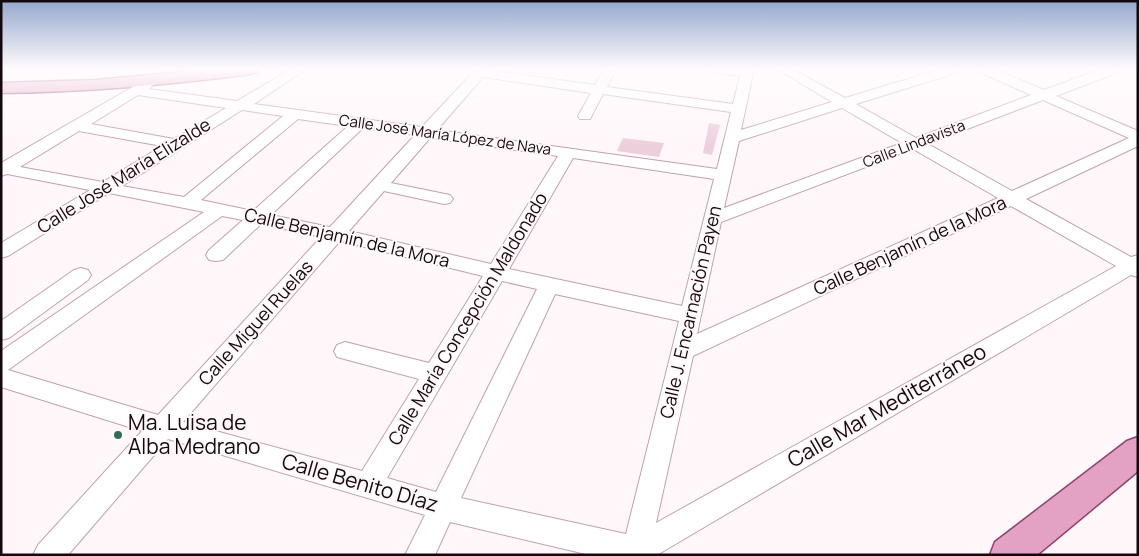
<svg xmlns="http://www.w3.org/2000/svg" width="1139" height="556" viewBox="0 0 1139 556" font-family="Manrope,sans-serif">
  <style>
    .green { fill: #edcedb }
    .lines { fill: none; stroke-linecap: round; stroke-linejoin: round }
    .minor-casing { stroke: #c3a0af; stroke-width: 2 }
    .major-casing { stroke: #8e4369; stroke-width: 3 }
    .minor { fill: #fff; fill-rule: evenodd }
    .major { fill: #e3a1c3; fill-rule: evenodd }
    .poi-dot { fill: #306e5b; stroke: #fff7fa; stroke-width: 2 }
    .labels { text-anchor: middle; stroke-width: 4; stroke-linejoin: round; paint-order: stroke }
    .far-street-label { font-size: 15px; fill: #13080d; stroke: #fff7fa }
    .street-label { font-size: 18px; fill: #13080d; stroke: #fff7fa }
    .near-street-label { font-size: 21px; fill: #13080d; stroke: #fff7fa }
    .near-poi-label { font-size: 21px; fill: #13080d; stroke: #fff7fa; text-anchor: start }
  </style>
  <rect width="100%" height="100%" fill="#fff7fa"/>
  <path class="green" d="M709,123L720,125L712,155L703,153Z
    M623,138L664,143L659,157L617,151Z"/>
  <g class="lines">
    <g class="minor-casing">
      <path id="minor" d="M291,69H306L254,104L422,127L476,69H489V70L595,85L604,69H616L607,87L733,104L740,76L715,73L709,69H754L741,130L832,102L777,69H792L845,98L941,69H960L959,72L856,104L916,138L1031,95L979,72L978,69H995L1044,90L1102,69H1120L1119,72L1056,96L1138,131V146L1026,199L1131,257L1138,255V277L1131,275L657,555H590L450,522L435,555H405L425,515L168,439L68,555H33L38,545L142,431L1,387V351L204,212L109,193L8,256L1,258V243L90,190L7,174L1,176V163L141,82H151L153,85L149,89L237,101ZM483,77L591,93L578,116L580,119H590L603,94L731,112L717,169L437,130ZM138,95L226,108L174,139L91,124ZM1043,100L1129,138L1012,191L928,144ZM842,108L902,143L724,208L739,141ZM242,110L283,116L184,197L122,186ZM298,119L348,126L253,211L201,200ZM363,128L415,135L330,227L271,215ZM79,131L162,146L103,182L20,167ZM430,138L558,156L491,264L349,231L384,191L444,204L450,203L453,199L450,195L391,183ZM913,149L998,198L697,334L721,222ZM573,158L714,179L682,306L509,269ZM1011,206L1116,266L656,523L693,356ZM222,216L243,220L209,250L206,255L209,260L216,261L223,260L261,224L321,237L158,415L8,370ZM340,241L483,276L429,363L345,342L337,345L334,351L337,357L419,379L362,471L183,422ZM502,281L537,289L436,492L387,478ZM555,294L679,321L626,534L461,498Z
        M81,268L88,270L91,275L88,280L9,338L1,340V321L74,270Z"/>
    </g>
    <g class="major-casing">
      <path id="major" d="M215,69H259L257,72L251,74C168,85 85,92 1,93V83L95,80Z
        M1138,437V471L1037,555H990L995,542L1127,441Z"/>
    </g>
    <use href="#minor" class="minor"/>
    <use href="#major" class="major"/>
  </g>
  <linearGradient id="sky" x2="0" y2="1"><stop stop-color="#94a7cc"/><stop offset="0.47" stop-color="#fffbfd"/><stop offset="1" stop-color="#fffbfd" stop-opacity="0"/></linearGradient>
  <rect width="1139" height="147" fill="url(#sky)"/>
  <circle class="poi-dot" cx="118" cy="435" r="5"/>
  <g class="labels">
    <g class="far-street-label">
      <text transform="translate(445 135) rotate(8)" y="5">Calle José María López de Nava</text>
      <text transform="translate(914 144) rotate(-21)" y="5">Calle Lindavista</text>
    </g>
    <g class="street-label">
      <text transform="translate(124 176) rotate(-32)" y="6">Calle José María Elizalde</text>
      <text transform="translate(347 238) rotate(13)" y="6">Calle Benjamín de la Mora</text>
      <text transform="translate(910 246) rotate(-25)" y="6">Calle Benjamín de la Mora</text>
      <text transform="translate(691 312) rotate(-77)" y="6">Calle J. Encarnación Payen</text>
      <text transform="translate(468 319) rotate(-59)" y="6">Calle María Concepción Maldonado</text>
      <text transform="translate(256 323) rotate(-48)" y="6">Calle Miguel Ruelas</text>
    </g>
    <g class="near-street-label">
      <text transform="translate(887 406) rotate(-30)" y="7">Calle Mar Mediterráneo</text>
      <text transform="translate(360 483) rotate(16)" y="7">Calle Benito Díaz</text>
    </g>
    <g class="near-poi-label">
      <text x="128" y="430">Ma. Luisa de<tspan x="128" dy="24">Alba Medrano</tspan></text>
    </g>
  </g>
  <rect width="1139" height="556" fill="none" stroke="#13080d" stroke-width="5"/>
</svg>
